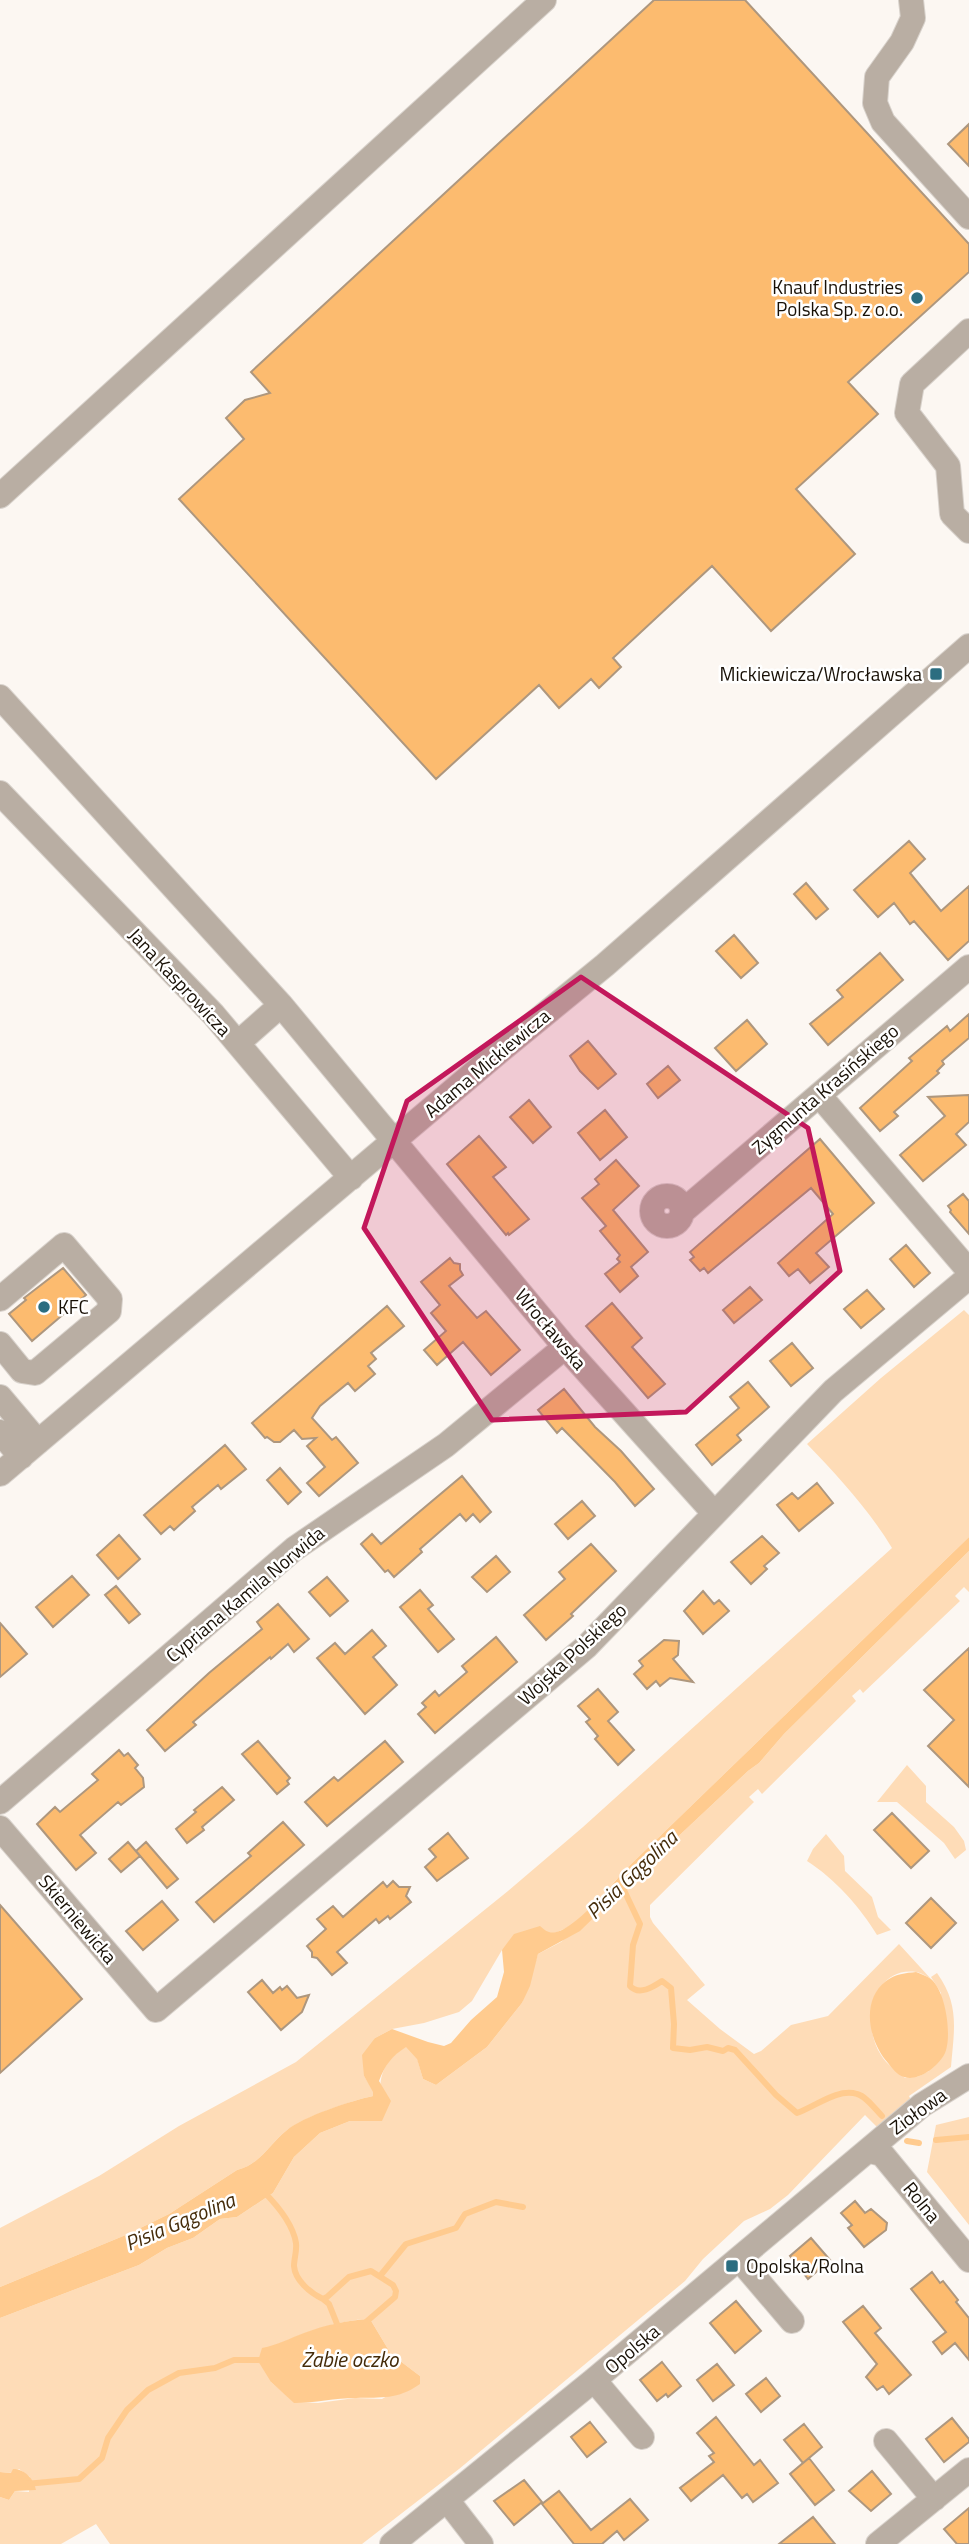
<svg xmlns="http://www.w3.org/2000/svg" width="969" height="2544" viewBox="0 0 969 2544" font-family="'Titillium Web',sans-serif">
  <style>
    .green { fill: #fedcb7; fill-rule: evenodd }
    .water { fill: #ffcb8f }
    .lines { fill: none; stroke-linecap: round; stroke-linejoin: round }
    .stream { stroke: #ffcb8f; stroke-width: 6 }
    .building { fill: #fcbb6f; stroke: #ae977e; stroke-width: 2 }
    .minor-casing { stroke: #d8d2cc; stroke-width: 26 }
    .minor { stroke: #b9aea3; stroke-width: 24 }
    .marked { fill: #c2185b; fill-opacity: 0.2; stroke: #c2185b; stroke-width: 5; stroke-linejoin: round }
    .poi-dot { fill: #2b6d80; stroke: #fff; stroke-width: 2.5 }
    .labels { text-anchor: middle; stroke-width: 5; stroke-linejoin: round; paint-order: stroke }
    .poi-label { font-size: 19px; fill: #181006; stroke: #fff; text-anchor: end }
    .street-label { font-size: 19px; fill: #181006; stroke: #fff }
    .water-label { font-size: 21px; font-style: italic; fill: #452c0a; stroke: #fff }
  </style>
  <rect width="100%" height="100%" fill="#fcf7f2"/>
  <path class="green" d="M964,1310L969,1315V1537L626,1869L577,1923L555,1933L502,1950L472,2001L459,2012L424,2023L392,2029L375,2038L364,2076L374,2092L373,2096C353,2100 302,2118 287,2130C270,2143 260,2165 237,2170L169,2214L128,2234L0,2287V2228L99,2176L179,2126L296,2062L508,1891L583,1827L892,1548C869,1510 838,1476 807,1444L881,1378Z
    M969,1551V1592L964,1587L955,1596L960,1601L863,1693L860,1689L852,1696L856,1701L762,1794L758,1789L749,1797L754,1802L650,1905V1917L653,1923L705,1985L687,2000L720,2029L754,2054L761,2051L791,2025L828,2016L899,1944L931,1979C926,1976 920,1972 916,1972C872,1966 861,2026 881,2055C886,2064 897,2071 905,2078L917,2077L929,2071L941,1993L931,1977L937,1973C960,2005 954,2030 951,2067L909,2096L912,2102L877,2127L865,2115L788,2195L770,2209L744,2221L703,2259L685,2281L459,2469L362,2544H110L96,2524L61,2544H0V2497L9,2500L15,2491L29,2492L30,2477L19,2469L12,2473L0,2472V2318L139,2265L167,2248L193,2238L220,2219L237,2217L273,2193L294,2157L320,2133L350,2121H382C380,2086 374,2068 406,2046L417,2058L423,2079L436,2085L487,2047L522,2003L538,1954L561,1942L616,1896L624,1892L635,1877L748,1771L759,1763L784,1734ZM370,2319L391,2354L420,2376L382,2399L355,2398L318,2403L294,2402L271,2382L276,2345C307,2332 337,2320 370,2319Z
    M907,1765L926,1786V1802L954,1827L964,1841L966,1850L955,1859L944,1843L897,1802H877Z
    M826,1834L844,1856L845,1871L872,1897L878,1917L891,1930L877,1935C860,1907 835,1879 807,1861L813,1849Z
    M969,2117V2225L927,2172L936,2125Z"/>
  <path class="water" d="M969,1537V1551L784,1734L759,1763L748,1771L635,1877L624,1892L616,1896L580,1931L538,1954L530,1986L522,2003L487,2047L436,2085L423,2079L417,2059L406,2047C392,2056 385,2065 379,2081L391,2101L382,2121H350L320,2133L294,2157L273,2193L237,2217L220,2219L193,2238L167,2248L139,2265L0,2318V2287L128,2234L169,2214L237,2170C260,2165 270,2143 287,2130C302,2117 353,2100 373,2096V2092L364,2076L362,2055L375,2038L392,2029L428,2042L444,2046L451,2043L471,2020L497,1997L504,1972L502,1950L514,1934L540,1926C543,1928 545,1931 549,1932C568,1939 613,1883 626,1869Z
    M916,1972C921,1974 927,1976 931,1979C946,1991 953,2039 944,2055C937,2067 918,2082 904,2077C897,2075 892,2068 888,2063C869,2042 860,2001 886,1981C895,1974 906,1973 916,1972Z
    M370,2319L391,2354L420,2376V2384C397,2400 382,2397 356,2398C335,2398 315,2403 294,2403L271,2382L258,2361L262,2348C278,2345 290,2338 304,2333C325,2325 348,2320 370,2319Z
    M13,2469C25,2469 34,2479 36,2490L15,2491L9,2500L0,2497V2472L11,2473Z"/>
  <g class="lines">
    <path class="stream" d="M622,1886L640,1924L633,1945L630,1986C639,1996 653,1987 662,1981L671,1988L674,2024L673,2048L690,2050L707,2047L723,2051L728,2048L735,2050L776,2095L797,2113C815,2107 837,2088 857,2094C866,2096 876,2110 882,2116
      M936,2140L969,2137
      M907,2141L919,2143
      M263,2191C276,2204 293,2224 296,2243C297,2251 294,2259 294,2266C295,2280 310,2293 323,2299L327,2297L349,2277L371,2271L393,2285L396,2291L395,2297L366,2322
      M380,2276L406,2244L456,2228L465,2214L496,2202L523,2207
      M323,2299L329,2304L337,2324
      M26,2484L79,2479L102,2458L108,2438L127,2410L148,2390L179,2373L215,2368L234,2360H264"/>
  </g>
  <path class="building" d="M654,0H745L969,244V272L848,382L878,414L796,489L855,554L771,631L712,566L613,658L621,667L599,688L591,679L559,708L539,685L436,779L179,499L244,439L226,418L245,400L270,393L251,372Z
    M969,124V166L948,144Z
    M909,841L925,859L910,873L941,911L969,886V941L948,960L914,921L910,924L894,903L878,917L854,890Z
    M806,883L828,909L816,919L794,894Z
    M734,935L758,963L741,978L716,951Z
    M880,953L903,980L828,1045L810,1024L843,997L837,990Z
    M969,1014V1038L942,1061L944,1064L937,1071L939,1073L894,1112L898,1116L880,1131L860,1108L912,1061L909,1058L947,1026L950,1031Z
    M747,1020L767,1044L736,1071L715,1048Z
    M588,1041L616,1074L598,1089L580,1071L570,1056Z
    M668,1066L680,1080L658,1098L647,1084Z
    M969,1095V1122L956,1134L966,1145L923,1181L900,1155L945,1116L928,1097Z
    M529,1100L551,1127L533,1143L510,1117Z
    M605,1110L627,1137L600,1160L578,1133Z
    M479,1136L506,1167L493,1177L529,1219L509,1235L508,1233L506,1235L447,1164Z
    M820,1139L874,1203L816,1253L829,1267L810,1283L798,1269L789,1276L778,1263L833,1214L811,1188L708,1273L704,1268L700,1271L690,1260L694,1257L690,1252Z
    M616,1160L639,1186L613,1210L648,1252L631,1267L638,1276L620,1292L605,1274L620,1262L617,1259L620,1255L600,1231L606,1226L582,1198L599,1184L595,1179Z
    M963,1194L969,1201V1234L950,1212L951,1210L948,1206Z
    M906,1245L930,1273L914,1287L890,1259Z
    M450,1258L454,1263L460,1264V1270L463,1275L449,1286L477,1318L486,1311L520,1350L491,1375L463,1342L437,1365L424,1350L446,1331L431,1313L440,1305L421,1282Z
    M63,1268L86,1295L32,1341L9,1314L26,1300L24,1298Z
    M750,1287L762,1300L734,1323L723,1310Z
    M867,1290L884,1309L861,1328L844,1309Z
    M612,1303L642,1338L632,1347L665,1384L648,1398L586,1326Z
    M387,1306L404,1326L371,1353L376,1359L368,1366L375,1374L355,1391L348,1383L320,1406L312,1418L332,1440L336,1437L358,1463L319,1496L307,1483L325,1467L307,1446L316,1438L302,1439L294,1430L280,1442H274L267,1437L265,1438L252,1423Z
    M792,1343L813,1368L791,1386L770,1361Z
    M748,1382L769,1407L737,1435L741,1440L712,1465L696,1445L739,1408L730,1397Z
    M564,1389L595,1427L621,1451L654,1489L635,1506L615,1482L562,1428L557,1433L538,1410Z
    M225,1445L246,1469L221,1489L218,1485L192,1507L195,1511L174,1530L170,1526L161,1534L144,1515Z
    M280,1468L301,1492L288,1504L267,1480Z
    M462,1476L491,1512L480,1522L473,1514L466,1521L460,1514L420,1549L422,1552L394,1577L388,1570L385,1572L361,1544L372,1534L381,1544Z
    M817,1483L833,1503L799,1531L777,1505L792,1493L798,1499Z
    M582,1501L595,1516L568,1539L555,1524Z
    M119,1535L140,1559L118,1579L97,1555Z
    M762,1536L779,1553L764,1566L767,1569L751,1584L731,1562Z
    M591,1544L616,1571L571,1614L573,1616L546,1640L524,1615L565,1579L559,1572Z
    M496,1556L510,1572L487,1592L472,1577Z
    M72,1576L89,1595L53,1627L36,1607Z
    M327,1577L348,1601L330,1616L309,1592Z
    M116,1586L140,1614L129,1623L105,1595Z
    M420,1590L433,1605L428,1609L454,1639L438,1652L400,1607Z
    M703,1591L714,1604L719,1600L729,1611L703,1634L684,1611Z
    M278,1604L309,1639L294,1652L288,1644L271,1659L270,1657L193,1722L196,1725L165,1751L147,1730L209,1673L262,1629L257,1622Z
    M0,1623L27,1654L0,1677Z
    M372,1630L386,1646L373,1657L397,1685L365,1714L317,1658L335,1643L345,1654Z
    M496,1637L517,1662L435,1733L418,1714L426,1707L422,1703L435,1691L439,1696L467,1672L462,1666Z
    M664,1640L679,1641L678,1655L673,1659L693,1682L670,1678L660,1686L656,1681L647,1689L634,1674L643,1666L639,1661Z
    M969,1648V1787L928,1746L954,1720L924,1690Z
    M598,1689L618,1712L608,1721L634,1750L618,1765L595,1739L598,1736L586,1722L590,1719L578,1706Z
    M258,1741L290,1778L287,1781L289,1784L277,1794L242,1754Z
    M385,1741L403,1762L327,1826L305,1802L334,1777L338,1781Z
    M119,1750L124,1756L128,1753L138,1765L135,1768L143,1778L144,1787L121,1805L118,1802L80,1835L96,1853L76,1870L37,1824L55,1807L60,1812L98,1780L92,1774Z
    M222,1787L234,1800L202,1827L204,1830L187,1843L176,1829L196,1812L194,1810Z
    M892,1813L929,1851L911,1868L874,1830Z
    M283,1822L304,1845L214,1922L196,1902L251,1856L248,1853Z
    M448,1833L468,1858L437,1881L425,1867L436,1857L429,1849Z
    M128,1842L140,1856L121,1872L109,1859Z
    M146,1842L178,1879L167,1888L136,1851Z
    M393,1881L399,1887H410L406,1896L411,1902L390,1919L388,1916L379,1923L376,1919L337,1952L347,1963L332,1975L317,1958L312,1957V1952L307,1946L326,1929L317,1919L333,1906L343,1917L383,1882L387,1887Z
    M931,1898L956,1923L931,1948L906,1923Z
    M162,1901L178,1920L143,1950L126,1931Z
    M0,1905L82,1999L0,2073Z
    M262,1980L273,1993L280,1987L282,1990L287,1986L297,1998L309,1995L302,2012L281,2030L248,1992Z
    M855,2201L865,2213L871,2209L887,2223L886,2230L864,2247L848,2228L852,2225L841,2213Z
    M811,2238L830,2260L808,2279L790,2256Z
    M932,2272L940,2283L943,2281L958,2300L956,2302L969,2318V2360L955,2343L942,2354L933,2342L946,2332L911,2289Z
    M736,2301L761,2331L735,2353L710,2323Z
    M863,2306L881,2328L875,2333L911,2375L889,2394L883,2386L877,2390L866,2377L877,2364L843,2322Z
    M662,2362L681,2386L668,2397L666,2394L657,2401L640,2380Z
    M717,2364L734,2385L713,2401L697,2380Z
    M766,2378L780,2396L761,2412L746,2394Z
    M716,2417L754,2465L760,2460L778,2483L753,2502L747,2494L742,2498L723,2475L691,2501L680,2488L714,2462L709,2456L714,2453L697,2433Z
    M952,2418L969,2439V2442L944,2462L926,2439Z
    M590,2422L606,2442L587,2457L571,2437Z
    M804,2424L822,2447L803,2463L784,2440Z
    M809,2458L834,2490L815,2505L790,2474Z
    M872,2471L891,2494L871,2511L849,2491Z
    M524,2480L542,2502L514,2525L494,2501Z
    M559,2491L591,2530L630,2499L648,2520L624,2540L617,2531L602,2544H574L542,2504Z
    M969,2508V2544H957L944,2529Z
    M813,2517L835,2544H779Z"/>
  <g class="lines">
    <g class="minor-casing">
      <path id="minor" d="M911,0L913,18L902,42L877,77L875,103L883,122L969,217
        M969,331L912,384L907,413L948,466L952,514L969,531
        M0,496L544,0
        M0,697L281,1005L238,1043
        M0,793L213,1014L351,1178
        M281,1005L565,1347L714,1513
        M819,1095L969,1271
        M652 1211a15 15 0 1 1 30 0a15 15 0 1 1-30 0Z
        M682,1212L969,967
        M0,1299L64,1245L110,1299L109,1311L35,1373L22,1371L0,1344
        M0,1397L38,1442
        M0,1432L21,1457
        M0,1474L501,1050L605,965L969,646
        M0,1802L294,1549L446,1445L565,1347
        M0,1828L156,2010L587,1646L833,1391L969,1277
        M870,2151L882,2154L969,2260
        M740,2260L792,2321
        M594,2380L642,2437
        M886,2441L934,2499
        M447,2500L481,2544
        M392,2544L594,2380L922,2105L969,2076
        M878,2544L969,2470"/>
    </g>
    <use href="#minor" class="minor"/>
  </g>
  <path class="marked" d="M581,977L808,1128L840,1271L686,1412L492,1420L364,1228L407,1101Z"/>
  <g class="poi-dot">
    <circle cx="917" cy="298" r="7"/>
    <rect x="929" y="667" width="14" height="14" rx="3.5"/>
    <circle cx="44" cy="1307" r="7"/>
    <rect x="725" y="2259" width="14" height="14" rx="3.5"/>
  </g>
  <g class="labels">
    <g class="poi-label">
      <text x="903" y="294">Knauf Industries<tspan x="903" dy="22">Polska Sp. z o.o.</tspan></text>
      <text x="922" y="681">Mickiewicza/Wrocławska</text>
      <text x="58" y="1314" text-anchor="start">KFC</text>
      <text x="746" y="2273" text-anchor="start">Opolska/Rolna</text>
    </g>
    <g class="street-label">
      <text transform="translate(180 982) rotate(47)" y="7">Jana Kasprowicza</text>
      <text transform="translate(487 1063) rotate(-40)" y="7">Adama Mickiewicza</text>
      <text transform="translate(825 1089) rotate(-41)" y="7">Zygmunta Krasińskiego</text>
      <text transform="translate(551 1329) rotate(50)" y="7">Wrocławska</text>
      <text transform="translate(245 1594) rotate(-40)" y="7">Cypriana Kamila Norwida</text>
      <text transform="translate(572 1654) rotate(-43)" y="7">Wojska Polskiego</text>
      <text transform="translate(78 1919) rotate(50)" y="7">Skierniewicka</text>
      <text transform="translate(918 2111) rotate(-36)" y="7">Ziołowa</text>
      <text transform="translate(922 2202) rotate(51)" y="7">Rolna</text>
      <text transform="translate(632 2349) rotate(-40)" y="7">Opolska</text>
    </g>
    <g class="water-label">
      <text transform="translate(632 1875) rotate(-44)" y="7">Pisia Gągolina</text>
      <text transform="translate(180 2222) rotate(-23)" y="7">Pisia Gągolina</text>
      <text x="350" y="2367">Żabie oczko</text>
    </g>
  </g>
</svg>
